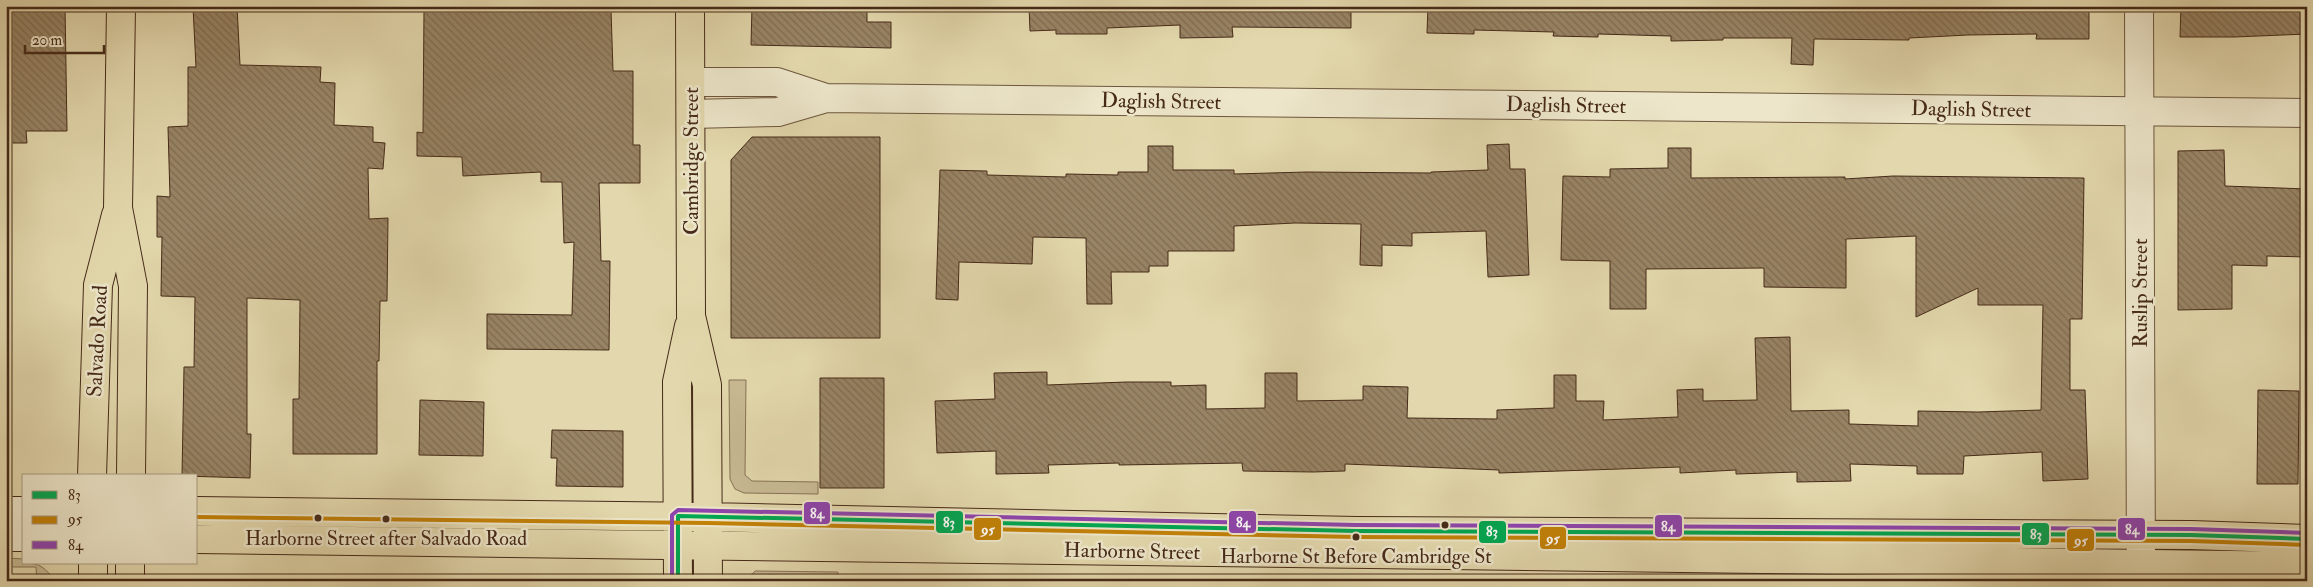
<svg xmlns="http://www.w3.org/2000/svg" width="2313" height="587" viewBox="0 0 2313 587" font-family="'IM FELL Double Pica',serif">
  <style>
    .green { fill: #c8ba94; stroke: #877256 }
    .building { fill: url(#building-back-hatch); stroke: #462a18 }
    .lines { fill: none; stroke-linecap: round; stroke-linejoin: round }
    .street-casing { stroke: #6d563d; stroke-width: 30 }
    .secondary-casing { stroke: #462a18; stroke-width: 30 }
    .primary-casing { stroke: #462a18; stroke-width: 30 }
    .street { stroke: #ede6ca; stroke-width: 28 }
    .secondary { stroke: #ede6ca; stroke-width: 28 }
    .primary { stroke: #e3d8ad; stroke-width: 28 }
    .bus-1-casing { stroke: #ede6ca; stroke-width: 8 }
    .bus-2-casing { stroke: #ede6ca; stroke-width: 8 }
    .bus-3-casing { stroke: #ede6ca; stroke-width: 8 }
    .bus-1 { stroke: #00a651; stroke-width: 4 }
    .bus-2 { stroke: #c28107; stroke-width: 4 }
    .bus-3 { stroke: #8e44ad; stroke-width: 4 }
    .bus-dot { fill: #462a18; stroke: #ede6ca; stroke-width: 2 }
    .labels { text-anchor: middle; stroke-width: 5; stroke-linejoin: round; paint-order: stroke }
    .bus-label { font-size: 20px; fill: #462a18; stroke: #ede6ca }
    .street-label { font-size: 21px; fill: #462a18; stroke: #ede6ca }
    .line-badge { stroke: #ede6ca; stroke-width: 2 }
    .badge-label { font-size: 14px; text-anchor: middle; font-weight: bold; fill: #fff }
  </style>
  <defs>
    <pattern id="building-back-hatch" width="6" height="6" patternUnits="userSpaceOnUse" patternTransform="scale(1.25)"><rect width="6" height="6" fill="#988465"/><path d="M-1 5l2 2M0 0l6 6M5-1l2 2" fill="none" stroke="#7e6c52"/></pattern>
  </defs>
  <rect width="100%" height="100%" fill="#e3d8ad"/>
  <filter id="stains"><feTurbulence type="fractalNoise" baseFrequency=".004" numOctaves="4"/><feColorMatrix values="0 0 0 0 .2 0 0 0 0 .09 0 0 0 0 .02 0 0 0 .5 -.17"/></filter>
  <radialGradient id="worn" r=".72"><stop offset=".6" stop-color="#630" stop-opacity="0"/><stop offset="1" stop-color="#630" stop-opacity=".3"/></radialGradient>
  <path class="green" d="M729,380H746L745,475L752,481L818,482V494L744,493L735,489L730,479Z
    M6,558L24,559V563C41,563 45,568 55,581H37L36,567H6Z
    M755,571L838,572V576L816,579L802,576L768,575L761,581H746Z"/>
  <path class="building" d="M6,6H65L67,131H26L27,143H6Z
    M237,6L240,65L321,67L320,82L335,83L334,125L373,127V142L385,143L383,169L368,168L369,219L388,218L387,301H380L379,361H377V454H293V399H299L300,300L247,298V434H251L250,478L182,476L184,367H194L195,297L161,296L162,237H157V196L170,197L168,127L188,126V67H196L193,7Z
    M752,6H867V22H891V48L751,45Z
    M1029,6H1351V28L1232,27L1233,37L1180,38V25L1107,28V34H1056V30L1030,31Z
    M1428,6H2089V39H2036L2037,34L1968,35L1909,38V40L1814,39L1813,65L1791,64L1792,38H1723V40L1671,41V36L1598,34V37L1553,36L1554,32L1474,30V34L1427,33Z
    M2181,6H2307V34L2234,37H2180Z
    M424,10H611L613,71H633V145H640V183H599L601,261H610L609,350L487,349V314L572,315L574,242L564,243L562,182H541V172L463,176L462,157L417,156V132L423,133Z
    M752,137H880V338H731V160Z
    M1509,144L1510,169H1525L1529,275L1488,277L1486,231L1412,233V246L1382,245V266L1360,265L1361,224L1295,223L1234,226V251H1168V266H1149V272H1111L1112,304H1087L1086,238L1033,237L1032,264L959,262L958,300L936,299L940,170L987,171V175L1066,177V174L1118,175V172H1148V146H1173V170H1234V174L1307,172L1431,173V172L1488,170L1487,145Z
    M1668,148H1691V178L1845,177V179L1893,176L2084,178L2082,319H2070V390H2085L2088,479L2043,481L2042,452L1964,456L1963,474H1917V466L1850,464L1851,481L1797,482V472L1736,474V470L1680,473V467L1499,473V470L1345,464V471L1313,472L1243,471L1242,463L1119,465V463L1048,465L1049,473L996,474V451L937,453L935,401L995,399L994,373L1047,372V385L1126,382H1171V386L1206,385V409L1265,408V373H1297V401L1363,400V386L1408,387L1407,418L1497,419V410L1554,408V375H1576V401H1604L1603,420L1678,417L1677,390L1703,389V401L1757,400L1755,338L1790,337L1791,411L1849,410V424L1918,426V411L1978,412L2041,410L2043,305H1978V288L1916,317V236L1846,239V288L1764,287V268L1646,269V309H1610V261L1561,260L1563,176L1610,177V169L1668,168Z
    M2224,150L2225,186L2307,189V257L2267,256V266L2232,265V309L2178,310V151Z
    M820,378H884V488H820Z
    M2258,390L2299,391L2298,484H2257Z
    M420,400L484,402L483,456L419,455Z
    M552,430L623,431V487L556,486L557,458H551Z"/>
  <g class="lines">
    <g class="street-casing">
      <path id="street" d="M2139,6L2141,581
        M691,82H777L826,98L2307,113
        M691,114L778,112L826,98"/>
    </g>
    <g class="secondary-casing">
      <path id="secondary" d="M6,511H24
        M6,537H24"/>
    </g>
    <g class="primary-casing">
      <path id="primary" d="M121,6L118,208L133,286L131,476
        M690,6L691,316L707,385L708,581
        M92,476L98,285L116,215
        M196,511L708,517L1356,531L2191,535L2307,539
        M196,539L2307,566
        M93,563V581
        M130,581V563
        M678,581L677,382L689,326"/>
    </g>
    <use href="#street" class="street"/>
    <use href="#secondary" class="secondary"/>
    <use href="#primary" class="primary"/>
    <g class="bus-1-casing">
      <path id="bus-1" d="M678,516L1356,531L2191,535L2307,539
        M678,516V581"/>
    </g>
    <g class="bus-2-casing">
      <path id="bus-2" d="M196,517L708,523L1356,537L2191,541L2307,545"/>
    </g>
    <g class="bus-3-casing">
      <path id="bus-3" d="M672,581V515L678,510L1356,525L2191,529L2307,533"/>
    </g>
    <use href="#bus-1" class="bus-1"/>
    <use href="#bus-2" class="bus-2"/>
    <use href="#bus-3" class="bus-3"/>
  </g>
  <g class="bus-dot">
    <circle cx="318" cy="518" r="4.5"/>
    <circle cx="386" cy="519" r="4.5"/>
    <circle cx="1445" cy="525" r="4.5"/>
    <circle cx="1356" cy="537" r="4.5"/>
  </g>
  <g class="labels">
    <g class="bus-label">
      <text x="386" y="545">Harborne Street after Salvado Road</text>
      <text x="1356" y="563">Harborne St Before Cambridge St</text>
    </g>
    <g class="street-label">
      <text transform="translate(1161 101) rotate(1)" y="7">Daglish Street</text>
      <text transform="translate(1566 105) rotate(1)" y="7">Daglish Street</text>
      <text transform="translate(1971 109) rotate(1)" y="7">Daglish Street</text>
      <text transform="translate(691 161) rotate(-90)" y="7">Cambridge Street</text>
      <text transform="translate(2140 293) rotate(-90)" y="7">Ruslip Street</text>
      <text transform="translate(97 341) rotate(-87)" y="7">Salvado Road</text>
      <text transform="translate(1132 551) rotate(1)" y="7">Harborne Street</text>
    </g>
  </g>
  <g class="line-badge">
    <rect x="803" y="501" width="28" height="24" rx="5" fill="#8e44ad"/>
    <rect x="935" y="510" width="29" height="24" rx="5" fill="#00a651"/>
    <rect x="1228" y="510" width="29" height="24" rx="5" fill="#8e44ad"/>
    <rect x="1654" y="514" width="29" height="24" rx="5" fill="#8e44ad"/>
    <rect x="2117" y="517" width="29" height="24" rx="5" fill="#8e44ad"/>
    <rect x="973" y="517" width="29" height="24" rx="5" fill="#c28107"/>
    <rect x="1478" y="520" width="29" height="24" rx="5" fill="#00a651"/>
    <rect x="2021" y="522" width="29" height="24" rx="5" fill="#00a651"/>
    <rect x="1539" y="526" width="28" height="24" rx="5" fill="#c28107"/>
    <rect x="2066" y="528" width="29" height="24" rx="5" fill="#c28107"/>
  </g>
  <g class="badge-label">
    <text x="817" y="518">84</text>
    <text x="949" y="527">83</text>
    <text x="1243" y="527">84</text>
    <text x="1668" y="531">84</text>
    <text x="2132" y="534">84</text>
    <text x="988" y="534">95</text>
    <text x="1492" y="536">83</text>
    <text x="2036" y="539">83</text>
    <text x="1553" y="543">95</text>
    <text x="2081" y="545">95</text>
  </g>
  <rect width="2313" height="587" fill="none" stroke="#e3d8ad" stroke-width="25"/>
  <rect x="8" y="8" width="2298" height="572" fill="none" stroke="#462a18" stroke-width="2.5"/>
  <rect x="12" y="12" width="2288" height="562" fill="none" stroke="#462a18"/>
  <rect x="22" y="474" width="175" height="90" fill="#ede6ca" stroke="#aa9b83"/>
  <rect x="32" y="491" width="25" height="8" fill="#00a651" stroke="#aa9b83"/>
  <text x="68" y="500" font-size="15" fill="#462a18">83</text>
  <rect x="32" y="516" width="25" height="8" fill="#c28107" stroke="#aa9b83"/>
  <text x="68" y="524" font-size="15" fill="#462a18">95</text>
  <rect x="32" y="541" width="25" height="8" fill="#8e44ad" stroke="#aa9b83"/>
  <text x="68" y="550" font-size="15" fill="#462a18">84</text>
  <path d="M25 45v8h79v-8" fill="none" stroke="#462a18" stroke-width="2.5"/>
  <text x="32" y="45" font-size="15" fill="#462a18" stroke="#ede6ca" stroke-width="4" paint-order="stroke">20 m</text>
  <rect width="100%" height="100%" filter="url(#stains)"/>
  <rect width="100%" height="100%" fill="url(#worn)"/>
</svg>
